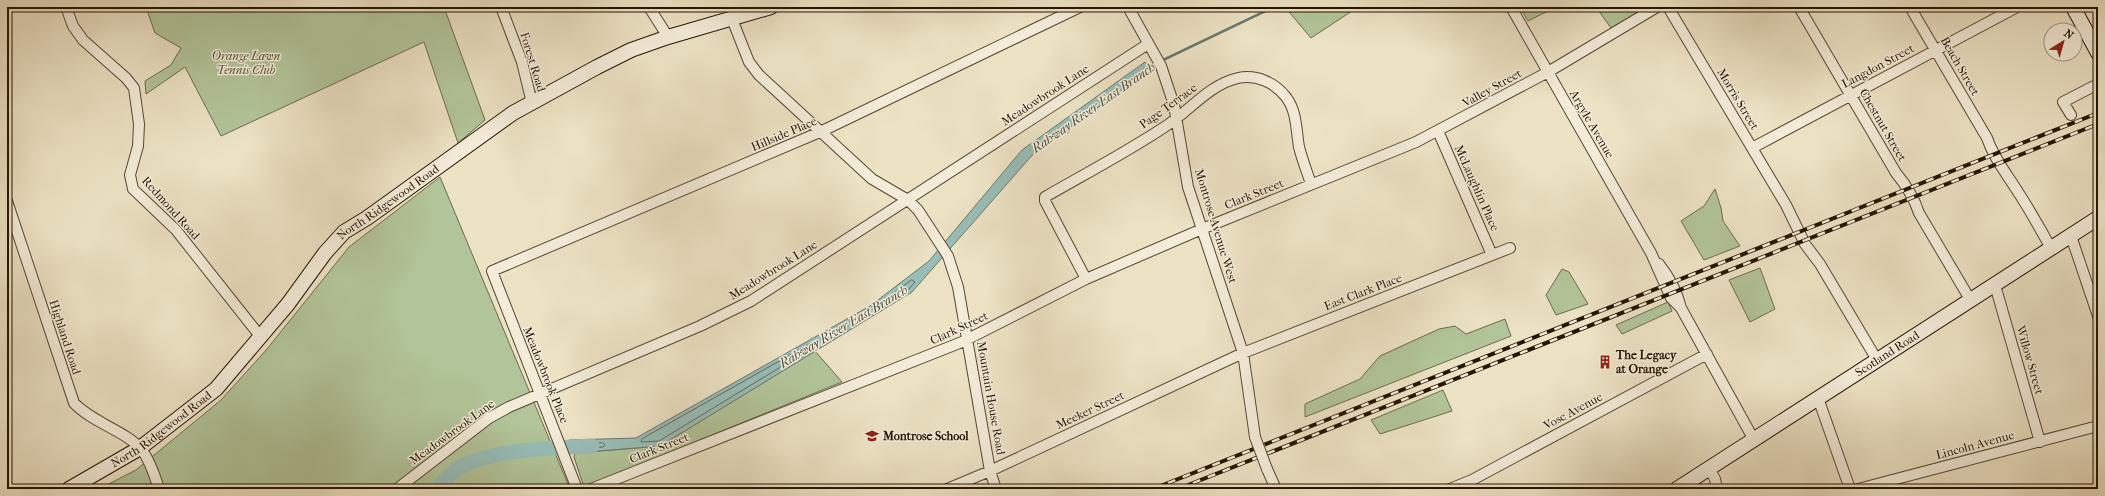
<svg xmlns="http://www.w3.org/2000/svg" width="2105" height="496" viewBox="0 0 2105 496" font-family="'IM FELL French Canon',serif">
  <style>
    .green { fill: #b2c499; stroke: #6c6c4d }
    .water { fill: #99bdb7; stroke: #6b796e }
    .lines { fill: none; stroke-linecap: round; stroke-linejoin: round }
    .shore { stroke: #5f685c; stroke-width: 1 }
    .stream { stroke: #6b796e; stroke-width: 2.5 }
    .river { stroke: #99bdb7; stroke-width: 15 }
    .street-casing { stroke: #574832; stroke-width: 12 }
    .secondary-casing { stroke: #251401; stroke-width: 16 }
    .street { stroke: #f3ecd9; stroke-width: 10 }
    .secondary { stroke: #f3ecd9; stroke-width: 14 }
    .rail-casing { stroke: #251401; stroke-width: 4 }
    .rail { stroke: #f3ecd9; stroke-width: 2.5; stroke-dasharray: 8; stroke-linecap: butt }
    .street-bridge-casing { stroke: #574832; stroke-width: 12; stroke-linecap: butt }
    .street-bridge { stroke: #f3ecd9; stroke-width: 10 }
    .labels { text-anchor: middle; stroke-width: 3; stroke-linejoin: round; paint-order: stroke }
    .park-label { font-size: 12px; font-style: italic; fill: #565236; stroke: #f3ecd9 }
    .street-label { font-size: 12px; fill: #251401; stroke: #f3ecd9 }
    .poi-label { font-size: 12px; font-weight: bold; fill: #251401; stroke: #f3ecd9; text-anchor: start }
    .water-label { font-size: 13px; font-style: italic; fill: #4e4f41; stroke: #f3ecd9 }
  </style>
  <rect width="100%" height="100%" fill="#ece2c4"/>
  <filter id="stains"><feTurbulence type="fractalNoise" baseFrequency=".005" numOctaves="4"/><feColorMatrix values="0 0 0 0 .2 0 0 0 0 .09 0 0 0 0 .02 0 0 0 .5 -.17"/></filter>
  <radialGradient id="worn" r=".72"><stop offset=".6" stop-color="#630" stop-opacity="0"/><stop offset="1" stop-color="#630" stop-opacity=".3"/></radialGradient>
  <path class="green" d="M146,7H444L485,120L458,143L424,42L221,136L185,67L146,94L145,81L171,65L181,48L155,33Z
    M1285,7H1358L1311,38Z
    M1520,7H1556L1528,21Z
    M1596,7H1647L1611,28Z
    M440,177L570,489H99L136,470L221,400L267,349L349,247Z
    M1715,189L1721,208L1723,221L1740,246L1704,260L1681,221L1704,206Z
    M1760,268L1775,309L1750,322L1729,280Z
    M1562,269L1569,272L1588,304L1556,315L1546,295Z
    M1668,302L1672,311L1622,334L1616,325Z
    M1505,319L1511,336L1305,417V404L1360,379L1380,356L1439,329L1455,326L1466,334Z
    M815,351L842,382L584,487L574,457L575,453L660,446Z
    M1443,390L1452,411L1380,434L1371,420Z"/>
  <path class="water" d="M1145,62L1152,69L1035,152L912,292L660,446L575,453L569,440L636,438L870,306L929,261L1022,150Z"/>
  <g class="lines">
    <path class="shore" d="M912,280L915,282L909,289L892,297L893,294Z
      M810,344L813,345L812,348L659,441L641,442L642,439Z
      M603,443L605,445L603,447L579,449L576,446L578,444Z"/>
    <path class="stream" d="M1161,61L1274,7
      M1147,67L1157,63"/>
    <path class="river" d="M437,489C443,482 451,473 459,468C491,449 555,448 592,446"/>
    <g class="street-casing">
      <path id="street" d="M66,7L73,26L83,40L126,78L134,88L139,124L138,146L130,175L133,189L176,230L260,336
        M501,7L522,62L532,103
        M649,7L668,37
        M1128,7L1161,66L1174,105L1188,187L1243,353L1255,437
        M1511,7L1651,253L1671,298L1681,308L1754,440
        M1668,7L1786,205L1805,244L1820,264L1877,360
        M1799,7L1896,173C1907,186 1914,198 1919,213L1971,301
        M1910,7L1987,138C1994,159 2007,174 2018,192C2030,210 2040,229 2051,248
        M732,19L749,62L759,75L872,179L908,200L918,210L948,256L958,287L990,471L996,489
        M2071,115L2063,102L2098,84
        M1438,131L1492,255
        M1752,148L2017,7
        M7,201L74,403C93,423 126,431 142,450C150,461 155,476 159,489
        M2071,236L2098,316
        M1659,264C1670,278 1677,291 1681,308
        M1086,279L1045,201V197C1085,174 1125,153 1163,128C1189,112 1208,85 1238,78C1257,74 1275,83 1286,97C1297,111 1296,130 1299,147C1302,159 1307,172 1311,184
        M1995,285L2040,442
        M1818,398L1850,489
        M1709,468L1715,479L1717,489
        M1267,469L1276,489
        M397,489L489,418L509,407L700,326L751,301L1148,44
        M577,489L492,271L820,132L1080,7
        M591,489L962,342L1086,279L1202,229L1416,142L1548,72L1657,7
        M947,489L990,471L1243,353L1510,248
        M1450,489L1472,480L1707,354
        M1858,489L2098,426"/>
    </g>
    <g class="secondary-casing">
      <g id="secondary">
        <path d="M2073,7L2098,53"/>
        <path id="s1" d="M69,489L140,448L216,389L288,304L325,253L344,232L367,218L513,113L597,67L631,50L668,37L771,7"/>
        <path id="s2" d="M1677,489L2098,218"/>
      </g>
    </g>
    <use href="#street" class="street"/>
    <use href="#secondary" class="secondary"/>
    <g class="rail-casing">
      <path id="rail" d="M1153,489L2098,113
        M1178,489L2098,124"/>
    </g>
    <use href="#rail" class="rail"/>
    <g class="street-bridge-casing">
      <path id="street-bridge" d="M1255,437L1267,469"/>
    </g>
    <use href="#street-bridge" class="street-bridge"/>
  </g>
  <defs>
    <g id="building-bare" transform="scale(1.08)"><path d="M-4-6H4V6H1V3H-1V6H-4ZM-2.5-4.3h1.7v1.8h-1.7ZM.8-4.3h1.7v1.8H.8ZM-2.5-1h1.7V.8h-1.7ZM.8-1h1.7V.8H.8Z" fill="#8f2418" stroke="#f3ecd9" stroke-width="2.5" paint-order="stroke"/></g>
    <g id="school-bare" transform="scale(1.08)"><path d="M0-5L7-2L0 1L-7-2ZM-4 1L0 2.5L4 1V4Q0 6-4 4Z" fill="#8f2418" stroke="#f3ecd9" stroke-width="2.5" paint-order="stroke"/></g>
  </defs>
  <g fill-rule="evenodd">
    <use href="#building-bare" x="1605" y="362"/>
    <use href="#school-bare" x="872" y="436"/>
  </g>
  <g class="labels">
    <g class="park-label">
      <text x="246" y="60">Orange Lawn<tspan x="246" dy="14">Tennis Club</tspan></text>
    </g>
    <g class="street-label">
      <text transform="translate(533 62) rotate(73)" y="4">Forest Road</text>
      <text transform="translate(1878 66) rotate(-28)" y="4">Langdon Street</text>
      <text transform="translate(1960 66) rotate(60)" y="4">Beach Street</text>
      <text transform="translate(1492 88) rotate(-29)" y="4">Valley Street</text>
      <text transform="translate(1045 95) rotate(-33)" y="4">Meadowbrook Lane</text>
      <text transform="translate(1738 99) rotate(59)" y="4">Morris Street</text>
      <text transform="translate(1168 106) rotate(-36)" y="4">Page Terrace</text>
      <text transform="translate(1592 124) rotate(60)" y="4">Argyle Avenue</text>
      <text transform="translate(1883 125) rotate(60)" y="4">Chestnut Street</text>
      <text transform="translate(784 134) rotate(-23)" y="4">Hillside Place</text>
      <text transform="translate(1477 188) rotate(66)" y="4">McLaughlin Place</text>
      <text transform="translate(1254 194) rotate(-22)" y="4">Clark Street</text>
      <text dy="4" stroke="none"><textPath href="#s1" startOffset="434">North Ridgewood Road</textPath></text>
      <text transform="translate(171 208) rotate(48)" y="4">Redmond Road</text>
      <text transform="translate(1216 226) rotate(73)" y="4">Montrose Avenue West</text>
      <text transform="translate(773 270) rotate(-32)" y="4">Meadowbrook Lane</text>
      <text transform="translate(1363 292) rotate(-21)" y="4">East Clark Place</text>
      <text transform="translate(959 328) rotate(-25)" y="4">Clark Street</text>
      <text transform="translate(65 337) rotate(72)" y="4">Highland Road</text>
      <text dy="4" stroke="none"><textPath href="#s2" startOffset="250">Scotland Road</textPath></text>
      <text transform="translate(2030 360) rotate(74)" y="4">Willow Street</text>
      <text transform="translate(546 375) rotate(68)" y="4">Meadowbrook Place</text>
      <text transform="translate(991 398) rotate(80)" y="4">Mountain House Road</text>
      <text transform="translate(1090 410) rotate(-25)" y="4">Meeker Street</text>
      <text transform="translate(1573 411) rotate(-28)" y="4">Vose Avenue</text>
      <text dy="4" stroke="none"><textPath href="#s1" startOffset="110">North Ridgewood Road</textPath></text>
      <text transform="translate(452 432) rotate(-36)" y="4">Meadowbrook Lane</text>
      <text transform="translate(1975 445) rotate(-15)" y="4">Lincoln Avenue</text>
      <text transform="translate(659 448) rotate(-22)" y="4">Clark Street</text>
    </g>
    <g class="poi-label">
      <text x="1616" y="359">The Legacy<tspan x="1616" dy="14">at Orange</tspan></text>
      <text x="883" y="440">Montrose School</text>
    </g>
    <g class="water-label">
      <text transform="translate(1093 107) rotate(-35)" y="5">Rahway River East Branch</text>
      <text transform="translate(843 326) rotate(-31)" y="5">Rahway River East Branch</text>
    </g>
  </g>
  <rect width="2105" height="496" fill="none" stroke="#ece2c4" stroke-width="24"/>
  <rect x="8" y="8" width="2089" height="480" fill="none" stroke="#251401" stroke-width="2"/>
  <rect x="12" y="12" width="2081" height="472" fill="none" stroke="#251401"/>
  <g transform="translate(2063 42) rotate(37)"><circle r="19" fill="#f3ecd9" stroke="#a19683"/>
  <path d="M0-3L7 15L0 10L-7 15Z" fill="#8f2418"/>
  <text y="-6" font-size="11" font-weight="bold" text-anchor="middle" fill="#251401">N</text>
  </g>
  <rect width="100%" height="100%" filter="url(#stains)"/>
  <rect width="100%" height="100%" fill="url(#worn)"/>
</svg>
